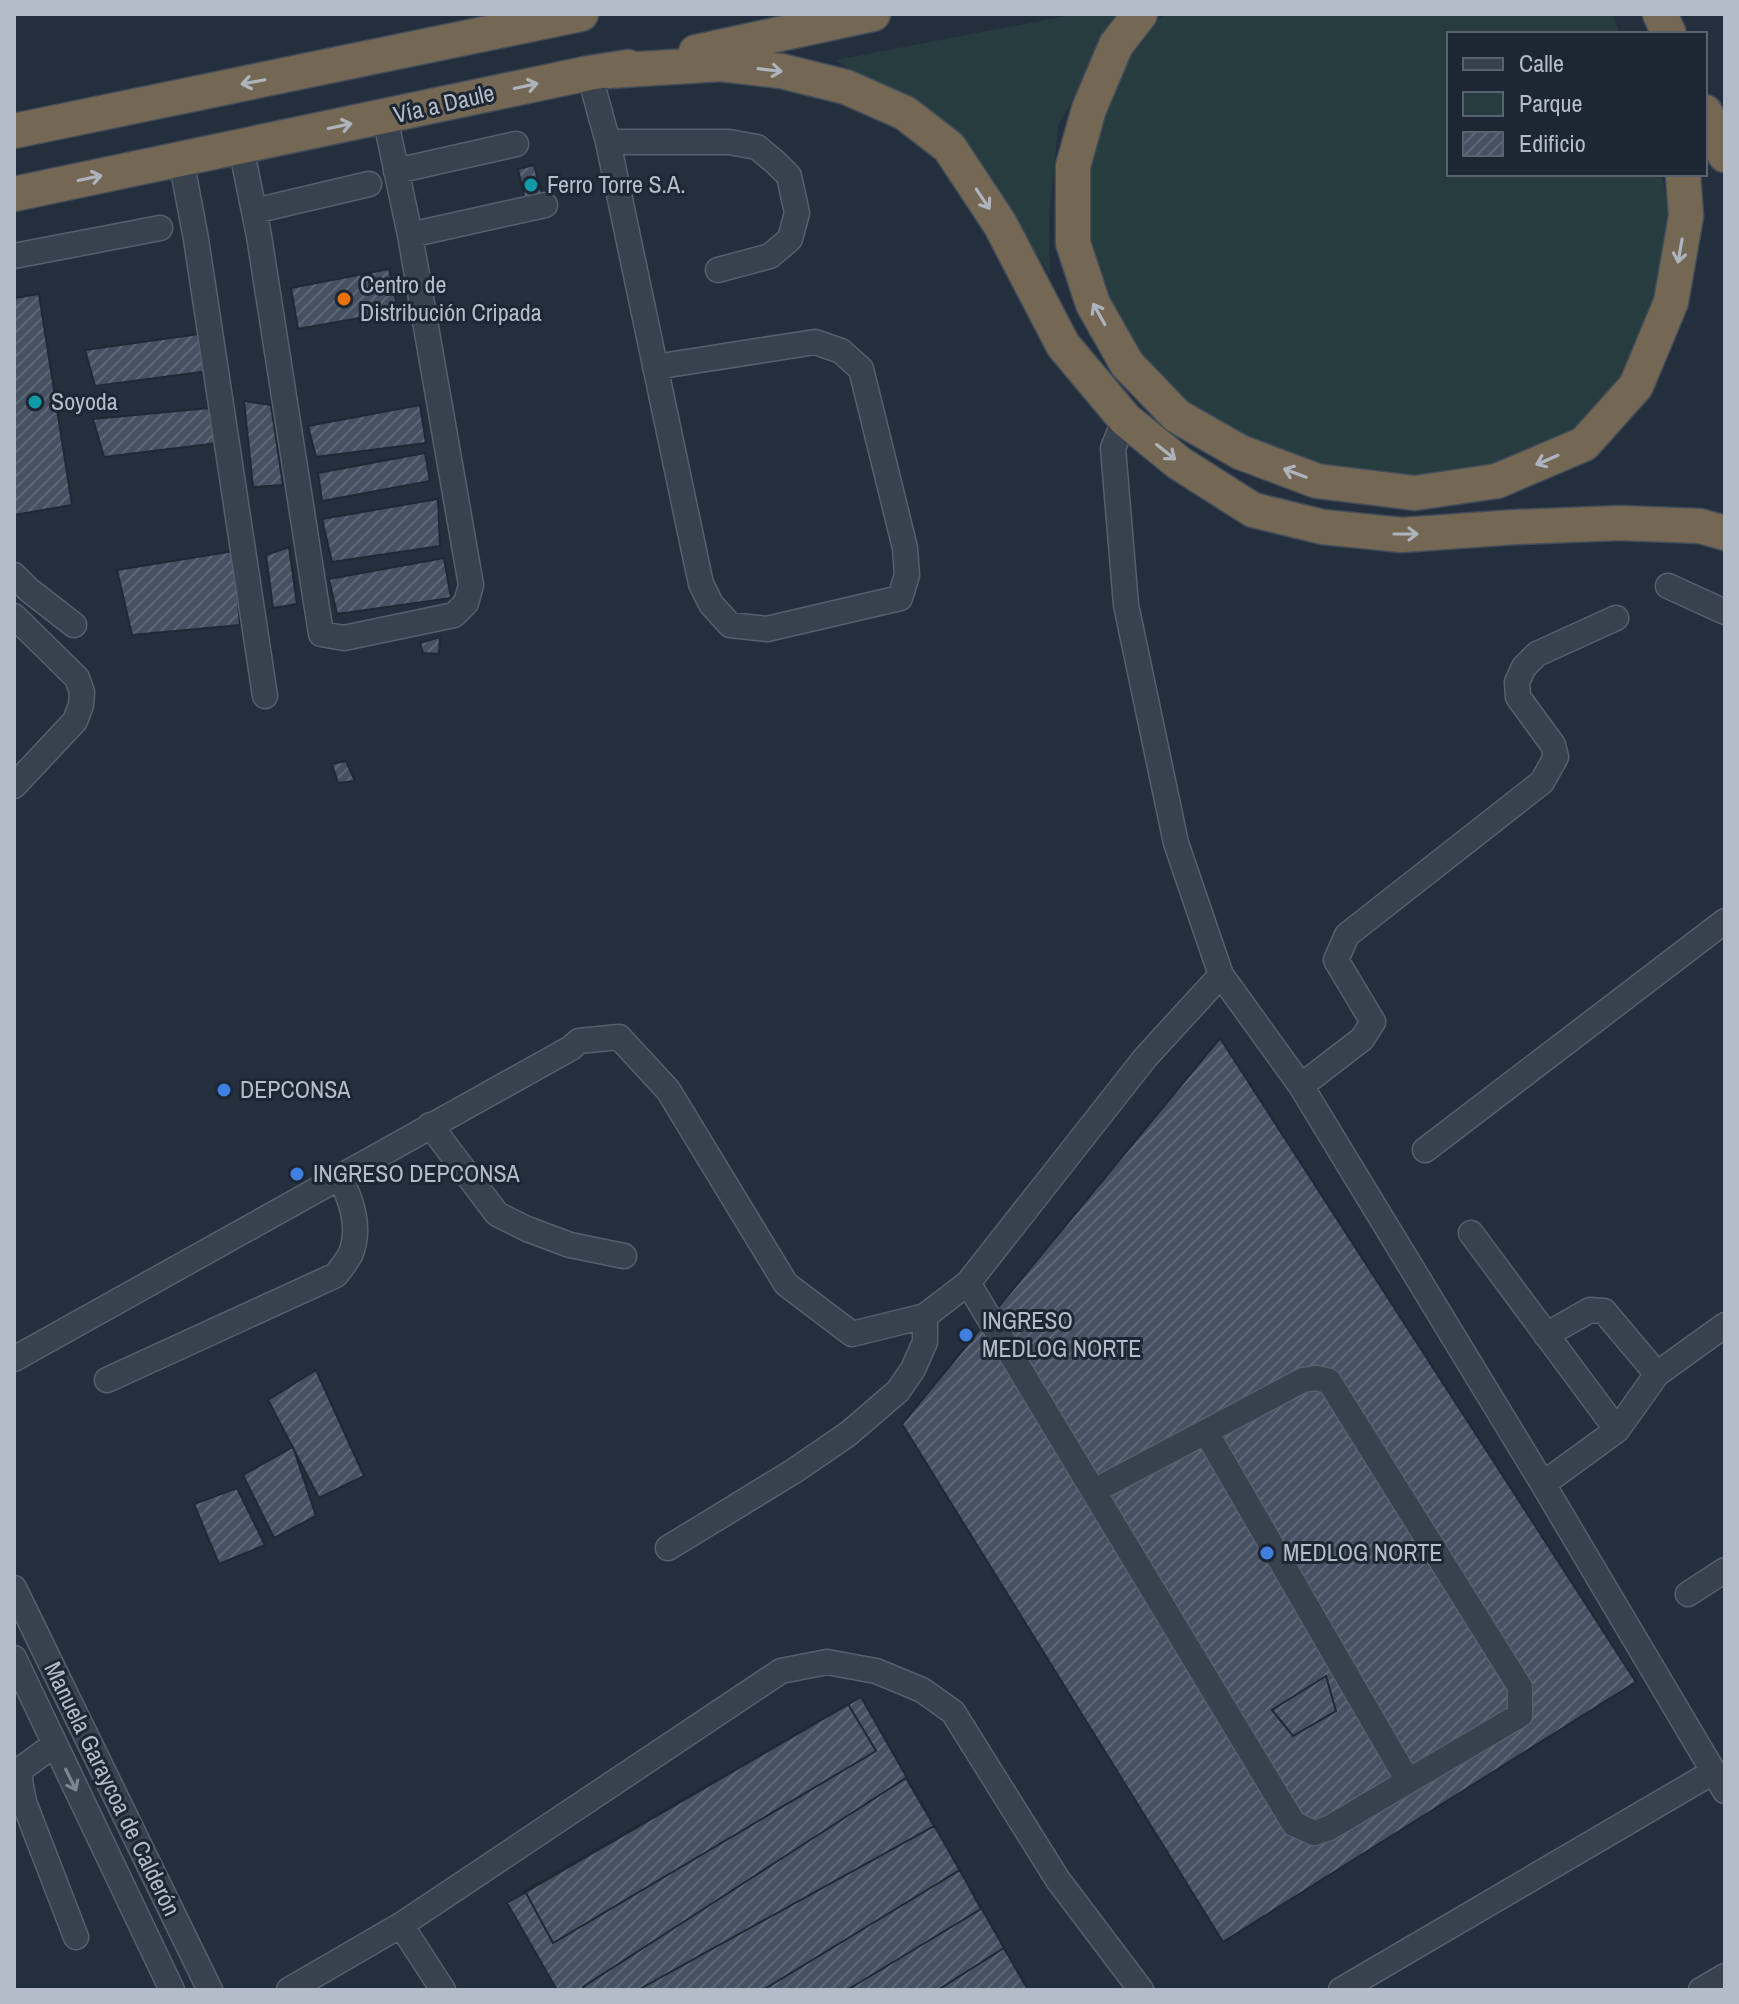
<svg xmlns="http://www.w3.org/2000/svg" width="1739" height="2004" viewBox="0 0 1739 2004" font-family="'Archivo Narrow',sans-serif">
  <style>
    .park { fill: #263c3f }
    .building { fill: url(#building-hatch); stroke: #1f2835; stroke-width: 2 }
    .lines { fill: none; stroke-linecap: round; stroke-linejoin: round }
    .minor-casing { stroke: #565f6c; stroke-width: 27 }
    .highway-casing { stroke: #434c59; stroke-width: 37 }
    .minor { stroke: #38414e; stroke-width: 24 }
    .highway { stroke: #746855; stroke-width: 34 }
    .oneway { stroke: #aeb4bd }
    .oneway2 { stroke: #7c8592 }
    .culture-dot { fill: #0f9aa8; stroke: #1d2633; stroke-width: 3 }
    .food-dot { fill: #e8710a; stroke: #1d2633; stroke-width: 3 }
    .shop-dot { fill: #3f7fe0; stroke: #1d2633; stroke-width: 3 }
    .labels { text-anchor: middle; stroke-width: 6; stroke-linejoin: round; paint-order: stroke }
    .street-label { font-size: 24px; fill: #b4bcc9; stroke: #1d2633 }
    .poi-label { font-size: 24px; fill: #b4bcc9; stroke: #1d2633; text-anchor: start }
  </style>
  <defs>
    <pattern id="building-hatch" width="6" height="6" patternUnits="userSpaceOnUse" patternTransform="scale(2)"><rect width="6" height="6" fill="#455162"/><path d="M-1 1l2-2M0 6l6-6M5 7l2-2" fill="none" stroke="#5d6877"/></pattern>
  </defs>
  <rect width="100%" height="100%" fill="#242f3e"/>
  <path class="park" d="M1077,14H1119L1058,126L1049,220L1050,275L970,150L904,100L835,60Z
    M1167,14H1612L1620,34H1449V174H1661L1672,224L1663,290L1636,359L1586,424L1522,459L1433,481L1322,470L1264,447L1203,414L1156,375L1119,327L1093,264L1087,199L1098,131L1112,79L1154,22Z"/>
  <path class="building" d="M534,165L544,201L526,205L518,169Z
    M389,269L398,311L298,329L291,288Z
    M39,294L72,505L14,515V298Z
    M199,334L209,371L95,386L85,350Z
    M244,401L271,405L283,485L253,487Z
    M420,405L426,443L316,457L308,426Z
    M210,408L218,443L104,457L93,419Z
    M425,453L430,481L322,501L318,473Z
    M438,499L440,546L332,562L322,519Z
    M289,547L297,604L273,608L266,555Z
    M234,551L240,625L132,635L117,570Z
    M444,558L451,598L337,614L329,579Z
    M440,637L439,654L423,653L420,643Z
    M346,761L355,781L338,783L332,764Z
    M1220,1038L1636,1682L1223,1942L902,1424Z
    M316,1370L364,1476L319,1498L268,1400Z
    M293,1447L316,1516L274,1538L243,1475Z
    M237,1488L265,1545L219,1564L194,1504Z
    M1326,1676L1336,1711L1293,1736L1272,1710Z
    M861,1697L1028,1990H557L507,1903Z
    M848,1704L876,1751L553,1943L525,1891Z
    M906,1778L934,1826L638,1990H586L583,1987Z
    M960,1870L981,1909L847,1990H763Z
    M1004,1948L1027,1988L1024,1990H938Z"/>
  <g class="lines">
    <g class="minor-casing">
      <path id="minor" d="M589,73L608,142L701,584L711,604L730,625L767,629L900,598L907,575L905,548L861,369L841,351L815,342L655,367
        M608,142H729L757,147L775,162L789,176L797,213L790,239L770,256L718,270
        M241,147L259,236L321,634L344,638L454,615L466,603L471,585L410,235L385,117
        M181,159L196,239L265,696
        M396,171L516,144
        M254,211L369,184
        M410,235L545,205
        M14,256L160,228
        M1125,419L1113,448L1126,605L1176,843L1221,975L1301,1086L1543,1484L1725,1791
        M14,575L29,590L74,625
        M1668,586L1725,612
        M14,616L77,678L82,692L81,705L75,721L14,786
        M1301,1086L1362,1039L1373,1022L1336,960L1347,935L1542,782L1556,757L1553,745L1518,697L1517,682L1524,667L1537,654L1616,618
        M430,1125L497,1214L527,1229L570,1245L624,1256
        M1425,1150L1725,921
        M1471,1233L1617,1430
        M968,1283L1294,1824L1314,1833L1329,1828L1520,1715V1687L1329,1381L1316,1378L1303,1380L1094,1491
        M1546,1335L1590,1310L1604,1311L1657,1374
        M14,1359L571,1048L579,1041L619,1037L668,1090L786,1284L852,1334L925,1316L968,1283L1145,1058L1221,975
        M107,1380L336,1275C341,1268 348,1260 351,1253C361,1226 351,1200 340,1177
        M1206,1432L1408,1781
        M1543,1484L1617,1430L1657,1374L1725,1325
        M668,1548L794,1471L848,1434L898,1391L913,1369L925,1342V1316
        M14,1588L210,1990
        M1688,1594L1725,1570
        M14,1658L172,1990
        M54,1745L21,1769L20,1781L24,1802L76,1937
        M401,1925L443,1990
        M289,1990L401,1925L781,1671L827,1662L876,1671L922,1690L953,1712L1058,1880L1141,1990
        M1341,1990L1713,1772
        M1701,1990L1725,1976"/>
    </g>
    <g class="highway-casing">
      <path id="highway" d="M1140,14L1116,45L1089,109L1073,166V243L1093,304L1127,364L1177,416L1240,452L1317,481L1415,493L1497,481L1584,444L1636,386L1671,302L1686,216L1683,174
        M1660,14L1669,34
        M696,52L873,14
        M608,71L721,64L781,71L846,87L905,113L949,147L1000,224L1063,345L1125,419L1179,463L1253,510L1323,527L1402,535L1516,527L1620,523L1700,526L1725,533
        M1705,112L1725,155
        M14,131L581,14
        M14,194L589,73L628,67"/>
    </g>
    <use href="#minor" class="minor"/>
    <use href="#highway" class="highway"/>
  </g>
  <defs><path id="oneway-shaft" d="M-6 0H5M1.5-3L5.5 0L1.5 3" fill="none" stroke-width="1.6" stroke-linecap="round" stroke-linejoin="round" transform="scale(2)"/></defs>
  <g class="oneway">
    <use href="#oneway-shaft" transform="translate(770 70) rotate(7)"/>
    <use href="#oneway-shaft" transform="translate(253 82) rotate(169)"/>
    <use href="#oneway-shaft" transform="translate(526 86) rotate(-12)"/>
    <use href="#oneway-shaft" transform="translate(340 126) rotate(-12)"/>
    <use href="#oneway-shaft" transform="translate(90 178) rotate(-12)"/>
    <use href="#oneway-shaft" transform="translate(983 199) rotate(56)"/>
    <use href="#oneway-shaft" transform="translate(1680 251) rotate(100)"/>
    <use href="#oneway-shaft" transform="translate(1099 314) rotate(-119)"/>
    <use href="#oneway-shaft" transform="translate(1166 452) rotate(39)"/>
    <use href="#oneway-shaft" transform="translate(1547 460) rotate(157)"/>
    <use href="#oneway-shaft" transform="translate(1295 473) rotate(-159)"/>
    <use href="#oneway-shaft" transform="translate(1406 534)"/>
  </g>
  <use class="oneway2" href="#oneway-shaft" transform="translate(71 1780) rotate(64)"/>
  <g class="culture-dot">
    <circle cx="531" cy="185" r="8"/>
    <circle cx="35" cy="402" r="8"/>
  </g>
  <circle class="food-dot" cx="344" cy="299" r="8"/>
  <g class="shop-dot">
    <circle cx="224" cy="1090" r="8"/>
    <circle cx="297" cy="1174" r="8"/>
    <circle cx="966" cy="1335" r="8"/>
    <circle cx="1267" cy="1553" r="8"/>
  </g>
  <g class="labels">
    <g class="street-label">
      <text transform="translate(444 104) rotate(-13)" y="8">Vía a Daule</text>
      <text transform="translate(112 1789) rotate(64)" y="8">Manuela Garaycoa de Calderón</text>
    </g>
    <g class="poi-label">
      <text x="547" y="193">Ferro Torre S.A.</text>
      <text x="360" y="293">Centro de<tspan x="360" dy="28">Distribución Cripada</tspan></text>
      <text x="51" y="410">Soyoda</text>
      <text x="240" y="1098">DEPCONSA</text>
      <text x="313" y="1182">INGRESO DEPCONSA</text>
      <text x="982" y="1329">INGRESO<tspan x="982" dy="28">MEDLOG NORTE</tspan></text>
      <text x="1283" y="1561">MEDLOG NORTE</text>
    </g>
  </g>
  <rect width="1739" height="2004" fill="none" stroke="#b4bcc9" stroke-width="32"/>
  <rect x="1447" y="32" width="260" height="144" fill="#1d2633" stroke="#59626f" stroke-width="2"/>
  <rect x="1463" y="58" width="40" height="12" fill="#38414e" stroke="#59626f" stroke-width="2"/>
  <text x="1519" y="72" font-size="24" fill="#b4bcc9">Calle</text>
  <rect x="1463" y="92" width="40" height="24" fill="#263c3f" stroke="#59626f" stroke-width="2"/>
  <text x="1519" y="112" font-size="24" fill="#b4bcc9">Parque</text>
  <rect x="1463" y="132" width="40" height="24" fill="url(#building-hatch)" stroke="#59626f" stroke-width="2"/>
  <text x="1519" y="152" font-size="24" fill="#b4bcc9">Edificio</text>
</svg>
